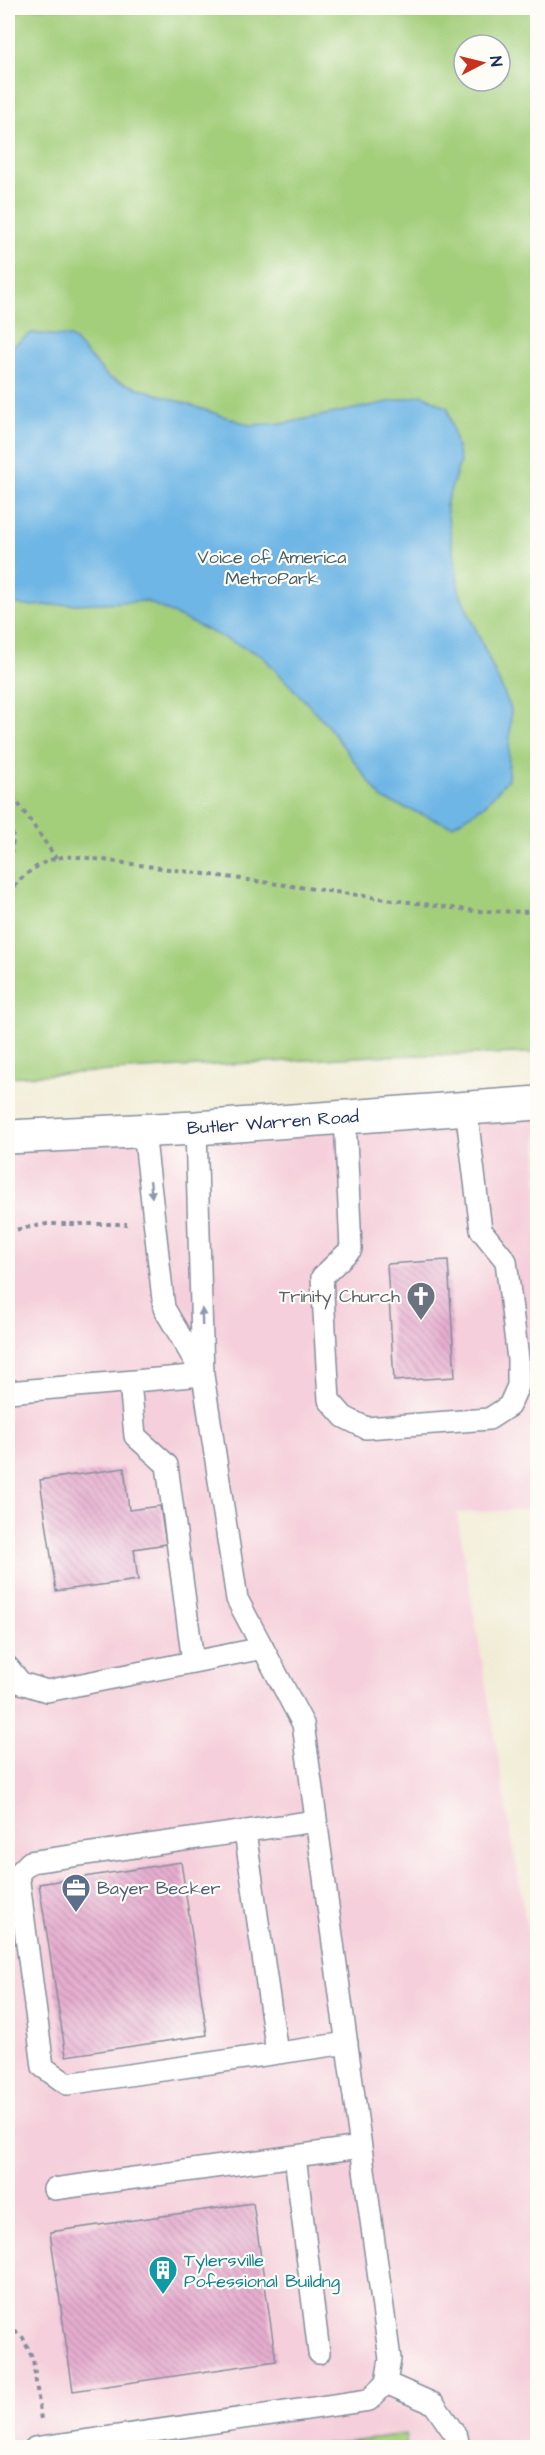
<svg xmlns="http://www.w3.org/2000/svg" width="545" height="2455" viewBox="0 0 545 2455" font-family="'Architects Daughter',sans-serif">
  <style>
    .built { fill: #f5cfdb }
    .park { fill: #a3ce7a; stroke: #5f7e6c; stroke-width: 1.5; fill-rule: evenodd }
    .water { fill: #6eb6e5; stroke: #4472a2; stroke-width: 1.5 }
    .building { fill: url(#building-back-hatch) }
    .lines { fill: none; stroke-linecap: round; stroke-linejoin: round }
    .lane-casing { stroke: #868e9a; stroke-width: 24 }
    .secondary-casing { stroke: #868e9a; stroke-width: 36 }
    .path { stroke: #868e9a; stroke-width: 4; stroke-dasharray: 4.5 4.5; stroke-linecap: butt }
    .lane { stroke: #fff; stroke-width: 21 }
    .secondary { stroke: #fff; stroke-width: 33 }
    .oneway { fill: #8d97ae }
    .labels { text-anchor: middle; stroke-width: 4.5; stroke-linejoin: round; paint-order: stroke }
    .park-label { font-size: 18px; fill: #445f66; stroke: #fdfcf7 }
    .street-label { font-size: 18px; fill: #1b2f5e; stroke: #fdfcf7 }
    .worship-label { font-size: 18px; fill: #5b616d; stroke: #fdfcf7; text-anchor: end }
    .service-label { font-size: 18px; fill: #4e5e75; stroke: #fdfcf7; text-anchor: start }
    .culture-label { font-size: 18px; fill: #0d838f; stroke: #fdfcf7; text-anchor: start }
  </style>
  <defs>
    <pattern id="building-back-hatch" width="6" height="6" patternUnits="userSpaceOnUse" patternTransform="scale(1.5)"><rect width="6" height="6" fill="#e7aecf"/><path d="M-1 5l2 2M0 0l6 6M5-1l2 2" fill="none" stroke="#ba8eab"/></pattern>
  </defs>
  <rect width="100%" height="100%" fill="#fdfcf7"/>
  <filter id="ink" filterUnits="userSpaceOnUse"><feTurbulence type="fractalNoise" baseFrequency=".0167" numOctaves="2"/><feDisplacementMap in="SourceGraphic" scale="12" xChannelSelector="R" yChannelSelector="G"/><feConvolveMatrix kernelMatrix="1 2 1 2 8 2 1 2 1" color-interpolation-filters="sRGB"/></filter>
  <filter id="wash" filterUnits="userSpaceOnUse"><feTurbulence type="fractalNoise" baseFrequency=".008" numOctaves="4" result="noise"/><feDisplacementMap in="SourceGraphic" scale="24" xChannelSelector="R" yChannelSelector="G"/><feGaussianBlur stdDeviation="1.35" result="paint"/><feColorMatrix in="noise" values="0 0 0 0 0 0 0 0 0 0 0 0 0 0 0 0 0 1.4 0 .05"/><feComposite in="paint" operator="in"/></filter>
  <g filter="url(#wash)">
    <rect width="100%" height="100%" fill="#f1ecd5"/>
    <path class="built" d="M537,1103V1509L457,1513L537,1987V2447H8V1137Z"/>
    <path class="park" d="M8,8H537V1053L375,1056L8,1077ZM464,45H500V81H464Z
      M405,2434L407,2447H305Z"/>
    <path class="water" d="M32,333L71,337L109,378L250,425L286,423L423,395L448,408L460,462L446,504L459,591L511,709L508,779L485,805L452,826L382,799L325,722L262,656L146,601L25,606L8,601V349Z"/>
    <g id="blocks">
      <path class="building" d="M448,1260L455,1377L394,1381L387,1264Z
        M124,1468L129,1510L160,1506L166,1544L134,1549L138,1580L56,1591L40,1480Z
        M181,1862L207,2035L66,2056L39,1884Z
        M253,2203L276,2361L73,2391L50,2232Z"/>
    </g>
  </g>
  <g filter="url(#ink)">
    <use href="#blocks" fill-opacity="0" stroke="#868e9a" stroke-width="1.5"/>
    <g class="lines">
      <g class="lane-casing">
        <path id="lane" d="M345,1117L351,1249L322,1277L329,1400L344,1417L366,1428L489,1419L509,1406L518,1386V1359L506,1261L481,1230L466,1108
          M144,1131L164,1308L203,1375
          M130,1382L135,1436L167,1465L193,1662
          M8,1392L203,1375
          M8,1667L21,1683L47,1691L263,1648
          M316,1821L30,1862L18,1874L43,2067L67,2084L347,2043
          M245,1832L277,2053
          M295,2156L319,2353
          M54,2189L361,2147
          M386,2383L434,2404L457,2437L459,2448
          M35,2448L369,2400L386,2383L390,2359L303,1724L237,1599L203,1375L196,1128"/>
      </g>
      <g class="secondary-casing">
        <path id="secondary" d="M8,1137L196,1128L538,1103"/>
      </g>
      <path class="path" d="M8,789L56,858
        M8,872L13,840L8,792
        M8,893C19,879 38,862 57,858C64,856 73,857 81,857L474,911L538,912
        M8,1231L47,1224H127
        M8,2325L23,2338L33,2359L41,2420"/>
      <use href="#lane" class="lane"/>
      <use href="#secondary" class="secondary"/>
    </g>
    <defs><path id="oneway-solid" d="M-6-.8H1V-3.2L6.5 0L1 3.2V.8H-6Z" transform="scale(1.5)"/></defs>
    <g class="oneway">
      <use href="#oneway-solid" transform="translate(151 1189) rotate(84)"/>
      <use href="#oneway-solid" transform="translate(202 1317) rotate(-91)"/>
    </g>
  </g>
  <defs>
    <g id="church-pin" transform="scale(1.5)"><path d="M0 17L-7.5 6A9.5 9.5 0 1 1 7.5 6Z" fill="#6b7280" stroke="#fdfcf7"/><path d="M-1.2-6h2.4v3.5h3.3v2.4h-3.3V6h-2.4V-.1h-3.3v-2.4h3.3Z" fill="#fff"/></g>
    <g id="office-pin" transform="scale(1.5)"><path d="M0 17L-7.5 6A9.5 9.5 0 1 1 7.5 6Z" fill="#5c6f8a" stroke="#fdfcf7"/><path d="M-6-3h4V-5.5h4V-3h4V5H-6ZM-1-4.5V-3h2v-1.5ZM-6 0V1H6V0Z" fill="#fff"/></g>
    <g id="building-pin" transform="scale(1.5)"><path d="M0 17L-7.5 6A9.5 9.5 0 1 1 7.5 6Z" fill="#0f9aa8" stroke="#fdfcf7"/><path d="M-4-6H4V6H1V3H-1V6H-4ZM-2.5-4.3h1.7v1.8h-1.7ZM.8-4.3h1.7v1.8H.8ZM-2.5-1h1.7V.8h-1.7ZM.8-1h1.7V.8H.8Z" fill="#fff"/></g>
  </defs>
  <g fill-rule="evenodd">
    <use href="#church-pin" x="421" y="1296"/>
    <use href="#office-pin" x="76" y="1888"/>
    <use href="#building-pin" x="163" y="2270"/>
  </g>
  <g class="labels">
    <g class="park-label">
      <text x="272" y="563">Voice of America<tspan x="272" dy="21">MetroPark</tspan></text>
    </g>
    <g class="street-label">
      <text transform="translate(273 1122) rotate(-4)" y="6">Butler Warren Road</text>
    </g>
    <g class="worship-label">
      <text x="400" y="1302">Trinity Church</text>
    </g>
    <g class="service-label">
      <text x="97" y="1894">Bayer Becker</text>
    </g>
    <g class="culture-label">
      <text x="184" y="2266">Tylersville<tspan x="184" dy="21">Pofessional Buildng</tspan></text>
    </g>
  </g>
  <rect width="545" height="2455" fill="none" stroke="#fdfcf7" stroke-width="30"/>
  <g transform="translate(482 63) rotate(83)"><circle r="28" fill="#fdfcf7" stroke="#a3aaba" stroke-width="1.5"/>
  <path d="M0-4.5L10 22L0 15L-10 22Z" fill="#c8321e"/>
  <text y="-9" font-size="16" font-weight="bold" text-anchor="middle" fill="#1b2f5e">N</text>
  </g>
</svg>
